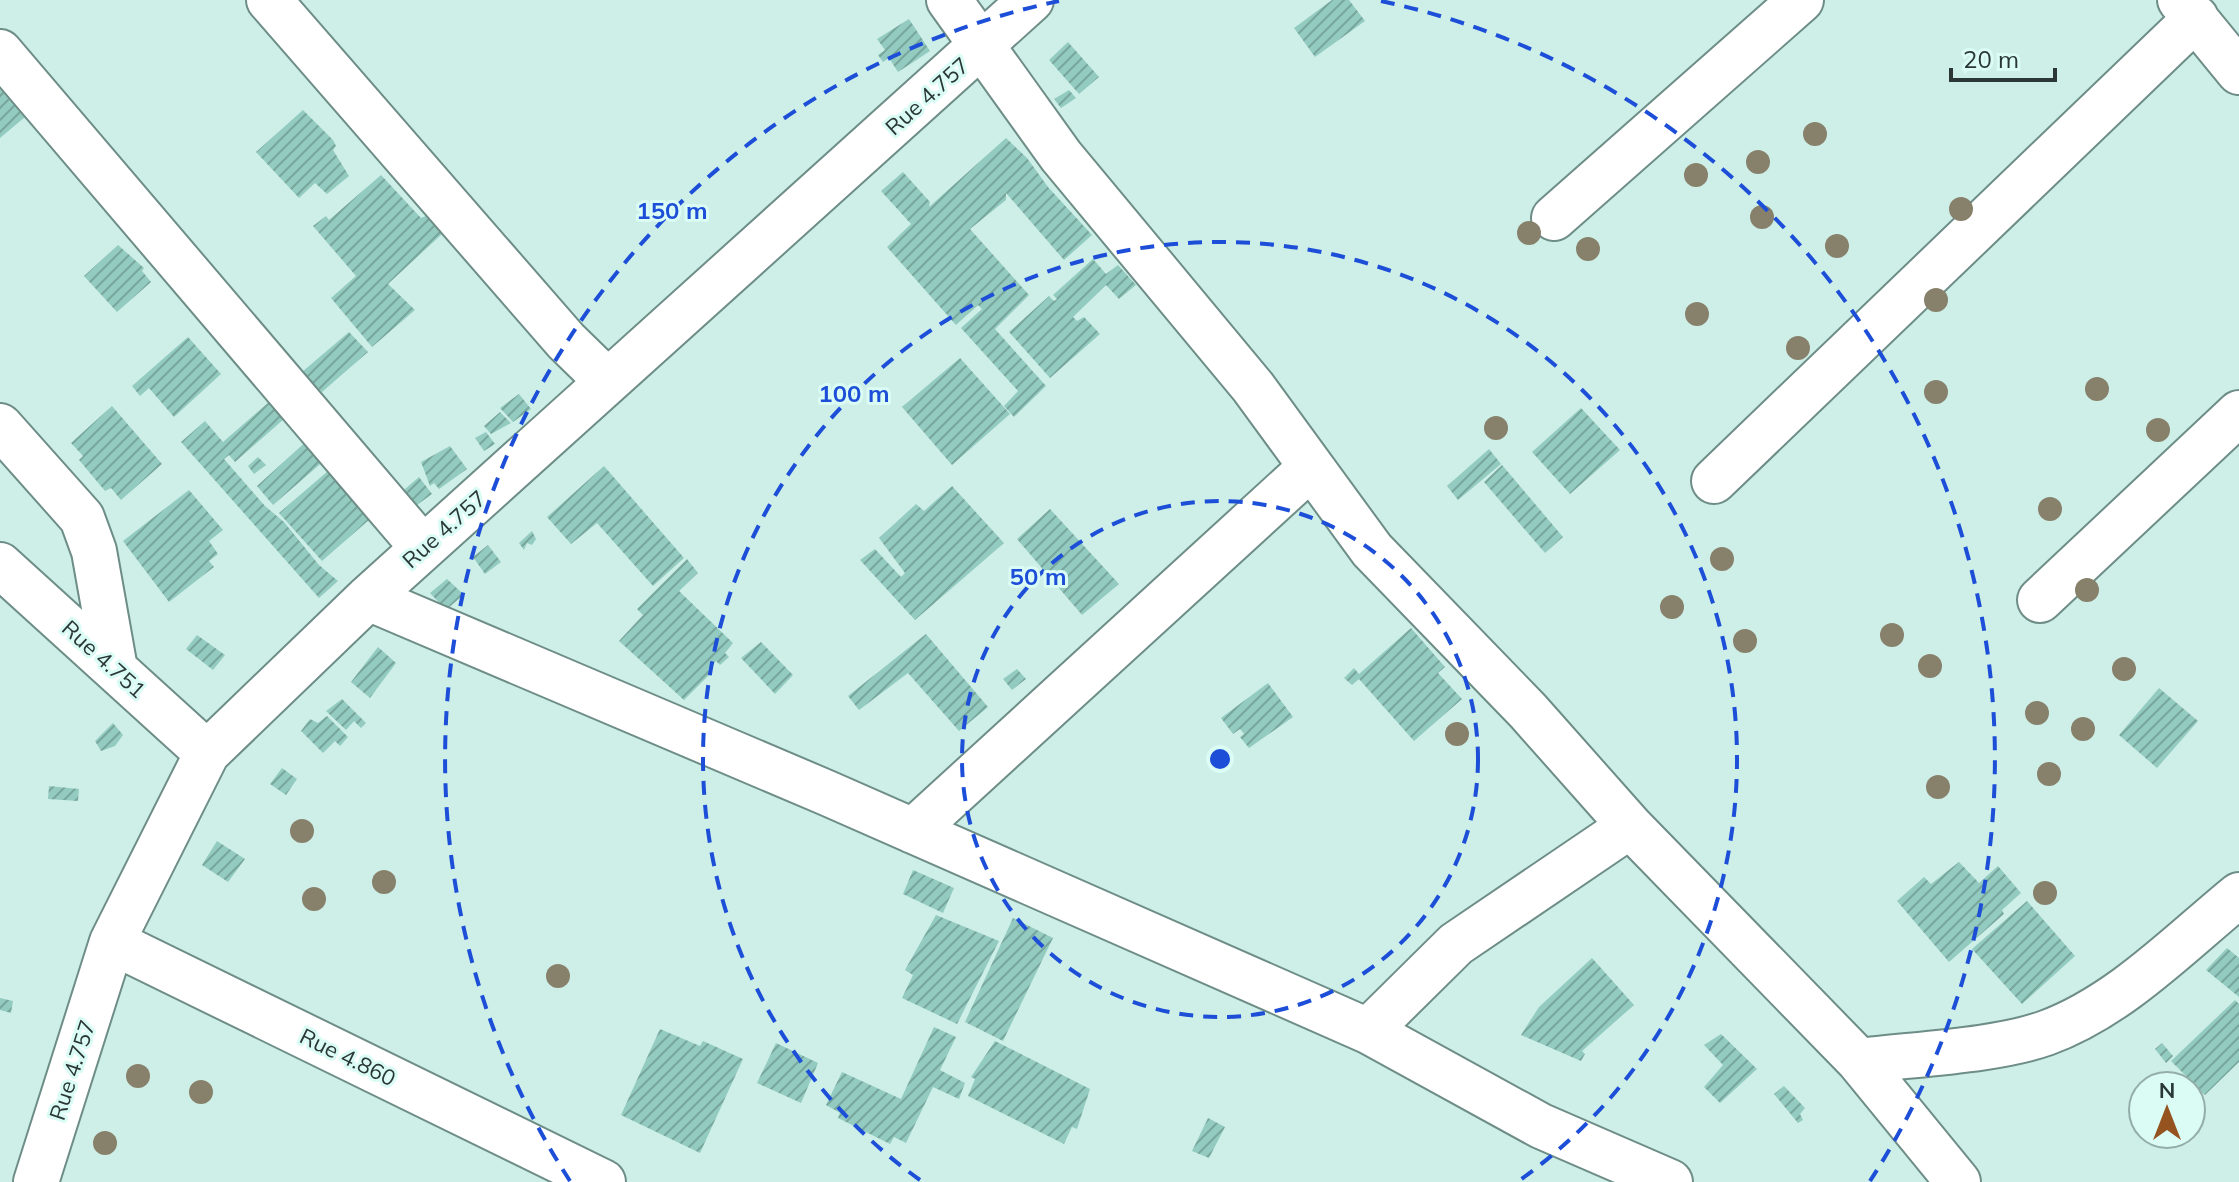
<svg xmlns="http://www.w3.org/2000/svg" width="2239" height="1182" viewBox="0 0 2239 1182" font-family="Mulish,sans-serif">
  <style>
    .building { fill: url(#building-hatch) }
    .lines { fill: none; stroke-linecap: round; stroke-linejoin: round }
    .minor-casing { stroke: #6e8d87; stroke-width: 48 }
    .minor { stroke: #fff; stroke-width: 44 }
    .tree { fill: #87806b }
    .ring { fill: none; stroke: #1d4ed8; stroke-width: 4; stroke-dasharray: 14 10 }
    .labels { text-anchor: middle; stroke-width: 6; stroke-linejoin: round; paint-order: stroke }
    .street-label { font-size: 22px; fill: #2a3735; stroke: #dafcf5 }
    .centre { fill: #1d4ed8; stroke: #dafcf5; stroke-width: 4 }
    .ring-label { font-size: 24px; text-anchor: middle; font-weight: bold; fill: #1d4ed8; stroke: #dafcf5; stroke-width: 6; stroke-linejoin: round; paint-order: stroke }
  </style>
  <defs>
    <pattern id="building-hatch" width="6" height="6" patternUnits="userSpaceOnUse" patternTransform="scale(2)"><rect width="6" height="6" fill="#93cbc0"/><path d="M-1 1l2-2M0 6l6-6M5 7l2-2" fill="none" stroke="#78a69d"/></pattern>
  </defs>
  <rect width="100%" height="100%" fill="#cdefe8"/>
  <path class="building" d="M1332,0H1349L1365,21L1315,57L1294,28Z
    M909,19L930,51L898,72L889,58L883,62L878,55L885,50L877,39Z
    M1068,42L1099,77L1079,94L1049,60Z
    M0,89L25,117L0,138Z
    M1069,90L1076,98L1061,108L1054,99Z
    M303,110L333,140L336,146L333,150L349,176L327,194L315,183L299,198L256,152Z
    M1006,138L1027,158L1048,187L1092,235L1064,260L1006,193V200L970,229L1029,295L995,329L1046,386L1014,417L1004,406L1018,391L961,328L982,309L978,305L956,325L887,247L911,224L881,191L903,172L930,202L929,207Z
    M381,175L421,218L426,216L442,234L388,284L415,310L372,347L331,298L356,276L313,226L326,216L329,220Z
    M118,245L144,268L142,271L151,282L117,312L84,276Z
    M1093,259L1106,274L1118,265L1136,285L1119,299L1106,285L1073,317L1077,321L1084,317L1100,334L1050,378L1009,332L1049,296L1054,301L1057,299L1053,295Z
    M349,332L368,352L322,392L302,372Z
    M188,337L221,374L174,417L149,388L140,396L132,386Z
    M960,358L1010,414L952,465L902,407Z
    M519,394L531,409L513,422L500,408Z
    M277,395L292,412L235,462L229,455L224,459L265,506L284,522L319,565L338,581L319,598L181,442L205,421L223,442Z
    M112,406L162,464L121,500L111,488L105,491L79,460L83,456L71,443Z
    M1581,408L1620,450L1570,494L1532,452Z
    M500,412L511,423L491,434L484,426Z
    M486,432L495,444L484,451L475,438Z
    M310,438L326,459L273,505L257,486Z
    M450,446L467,469L439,489L434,483L430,486L421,462Z
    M1489,449L1501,464L1458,500L1447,486Z
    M258,457L266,465L254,474L248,466Z
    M335,465L377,513L322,561L279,513Z
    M1502,465L1563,537L1545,553L1484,482Z
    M604,466L684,558L653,586L597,523L571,544L547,517Z
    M419,477L432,494L417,505L404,490Z
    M952,486L1004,543L915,620L860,560L875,549L901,577L905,573L879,538L916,504L924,511Z
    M189,490L223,530L209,541L218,554L209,561L214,567L169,602L123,541Z
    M1050,509L1119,584L1082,615L1017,539Z
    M532,531L536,539L532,545L527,543L524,550L519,543Z
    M488,545L501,562L485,574L473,557Z
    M687,559L698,573L679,591L733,643L725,653L729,657L720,665L716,661L708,670L711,673L684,700L619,641L643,615L637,609Z
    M447,579L461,592V597L446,610L430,593Z
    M1411,628L1445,667L1438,673L1462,699L1414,741L1359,679L1352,685L1344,678L1354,668L1359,674Z
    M926,634L988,707L959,731L908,673L859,710L848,696Z
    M197,635L225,655L213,670L186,649Z
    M761,642L793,675L775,694L741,658Z
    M378,647L396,663L370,698L351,682Z
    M1017,669L1026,679L1012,690L1003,679Z
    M1268,683L1293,717L1249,748L1240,737L1244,734L1240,729L1233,734L1221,718Z
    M2159,688L2198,721L2157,768L2119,735Z
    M342,699L366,723L361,728L354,721L346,730L326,711Z
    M327,716L348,737L340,746L335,741L323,753L301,731L310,719L318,723Z
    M113,723L123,735L115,746L101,751L95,741Z
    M282,768L297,779L286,795L270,784Z
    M49,786L79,789L78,801L48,799Z
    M217,841L245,859L228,882L202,865Z
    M1959,862L1979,883L1998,866L2021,893L2002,910L2004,914L1949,962L1897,901L1924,877L1931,884Z
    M913,870L954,888L943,913L903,894Z
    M2027,901L2075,956L2022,1004L1972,949Z
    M936,915L999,941L957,1024L902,998L913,975L905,970Z
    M1013,918L1053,938L1003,1041L965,1022Z
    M2227,948L2239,958V997L2206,970Z
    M1592,958L1634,1005L1582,1051L1585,1054L1581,1061L1521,1035L1539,1007Z
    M0,998L13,1001L11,1013L0,1010Z
    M2235,1000L2239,1004V1062L2205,1095L2202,1093L2194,1098L2191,1086L2183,1083L2189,1079L2171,1061Z
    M934,1027L956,1037L940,1070L965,1083L959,1099L933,1087L906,1143L894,1137L890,1144L838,1118L840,1113L826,1105L842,1072L901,1099Z
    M660,1029L700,1046L703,1041L743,1059L700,1153L621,1115Z
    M1721,1034L1757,1069L1720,1103L1704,1087L1723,1065L1704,1045Z
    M995,1041L1090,1089L1077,1129L1072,1127L1064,1144L968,1096L975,1079L971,1077Z
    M776,1043L818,1063L801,1103L757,1083Z
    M2162,1043L2173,1056L2166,1063L2155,1049Z
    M1784,1086L1805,1108L1800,1114L1803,1120L1798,1123L1774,1094Z
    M1208,1118L1225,1127L1209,1158L1192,1151Z"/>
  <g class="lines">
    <g class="minor-casing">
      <path id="minor" d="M269,0L566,341L607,381
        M949,0L1061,156L1253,387L1372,550L1528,711L1630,826L1859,1061L1958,1182
        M2180,0L2239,72
        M0,52L423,548
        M1554,218L1801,0
        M0,426L82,518L94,551L115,669
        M1714,481L2196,18
        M0,565L207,753
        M368,598L827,793L1368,1031L1541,1126L1670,1182
        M2040,600L2239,413
        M913,831L1311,467
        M112,942L603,1182
        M1368,1031L1456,944L1630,826
        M1859,1061C1914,1054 1996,1051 2046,1033C2120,1006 2180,943 2239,895
        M36,1182L112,942L207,753L368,598L1031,0"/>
    </g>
    <use href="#minor" class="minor"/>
  </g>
  <g class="tree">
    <circle cx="1815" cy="134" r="12"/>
    <circle cx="1758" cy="162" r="12"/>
    <circle cx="1696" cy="175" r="12"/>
    <circle cx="1961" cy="209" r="12"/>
    <circle cx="1762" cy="217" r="12"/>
    <circle cx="1529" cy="233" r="12"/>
    <circle cx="1837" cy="246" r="12"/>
    <circle cx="1588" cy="249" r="12"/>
    <circle cx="1936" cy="300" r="12"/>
    <circle cx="1697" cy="314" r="12"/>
    <circle cx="1798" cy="348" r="12"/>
    <circle cx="2097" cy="389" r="12"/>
    <circle cx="1936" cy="392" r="12"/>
    <circle cx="1496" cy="428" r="12"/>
    <circle cx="2158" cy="430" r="12"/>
    <circle cx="2050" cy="509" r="12"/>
    <circle cx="1722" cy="559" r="12"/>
    <circle cx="2087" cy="590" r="12"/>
    <circle cx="1672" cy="607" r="12"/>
    <circle cx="1892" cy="635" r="12"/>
    <circle cx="1745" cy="641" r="12"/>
    <circle cx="1930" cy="666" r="12"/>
    <circle cx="2124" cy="669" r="12"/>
    <circle cx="2037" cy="713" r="12"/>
    <circle cx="2083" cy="729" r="12"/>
    <circle cx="1457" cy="734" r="12"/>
    <circle cx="2049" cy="774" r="12"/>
    <circle cx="1938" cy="787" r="12"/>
    <circle cx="302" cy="831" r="12"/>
    <circle cx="384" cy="882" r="12"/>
    <circle cx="2045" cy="893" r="12"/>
    <circle cx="314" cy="899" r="12"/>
    <circle cx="558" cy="976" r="12"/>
    <circle cx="138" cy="1076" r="12"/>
    <circle cx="201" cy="1092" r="12"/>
    <circle cx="105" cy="1143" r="12"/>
  </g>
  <g class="ring">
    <circle cx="1220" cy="759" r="258"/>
    <path d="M920 1180A517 517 0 1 1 1520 1180"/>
    <path d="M570 1181A775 775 0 0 1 1059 1M1381 1A775 775 0 0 1 1870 1181"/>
  </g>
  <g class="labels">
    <g class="street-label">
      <text transform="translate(927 96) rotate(-42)" y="8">Rue 4.757</text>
      <text transform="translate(444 529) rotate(-42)" y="8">Rue 4.757</text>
      <text transform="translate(104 659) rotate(42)" y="8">Rue 4.751</text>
      <text transform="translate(348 1057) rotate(26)" y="8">Rue 4.860</text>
      <text transform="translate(72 1070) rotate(-72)" y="8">Rue 4.757</text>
    </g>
  </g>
  <circle cx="1220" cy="759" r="12" class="centre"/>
  <g class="ring-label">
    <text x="672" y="219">150 m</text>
    <text x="854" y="402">100 m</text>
    <text x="1038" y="585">50 m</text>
  </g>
  <g transform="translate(2167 1110)"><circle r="38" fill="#dafcf5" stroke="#94ada8" stroke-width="2"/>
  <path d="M0-6L14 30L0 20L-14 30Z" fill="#955320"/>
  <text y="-12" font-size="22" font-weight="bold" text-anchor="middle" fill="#2a3735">N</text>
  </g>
  <path d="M1951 68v12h104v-12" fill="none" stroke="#2a3735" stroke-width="4"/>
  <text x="1963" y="68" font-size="24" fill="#2a3735" stroke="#dafcf5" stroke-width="6" paint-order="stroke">20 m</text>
</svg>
